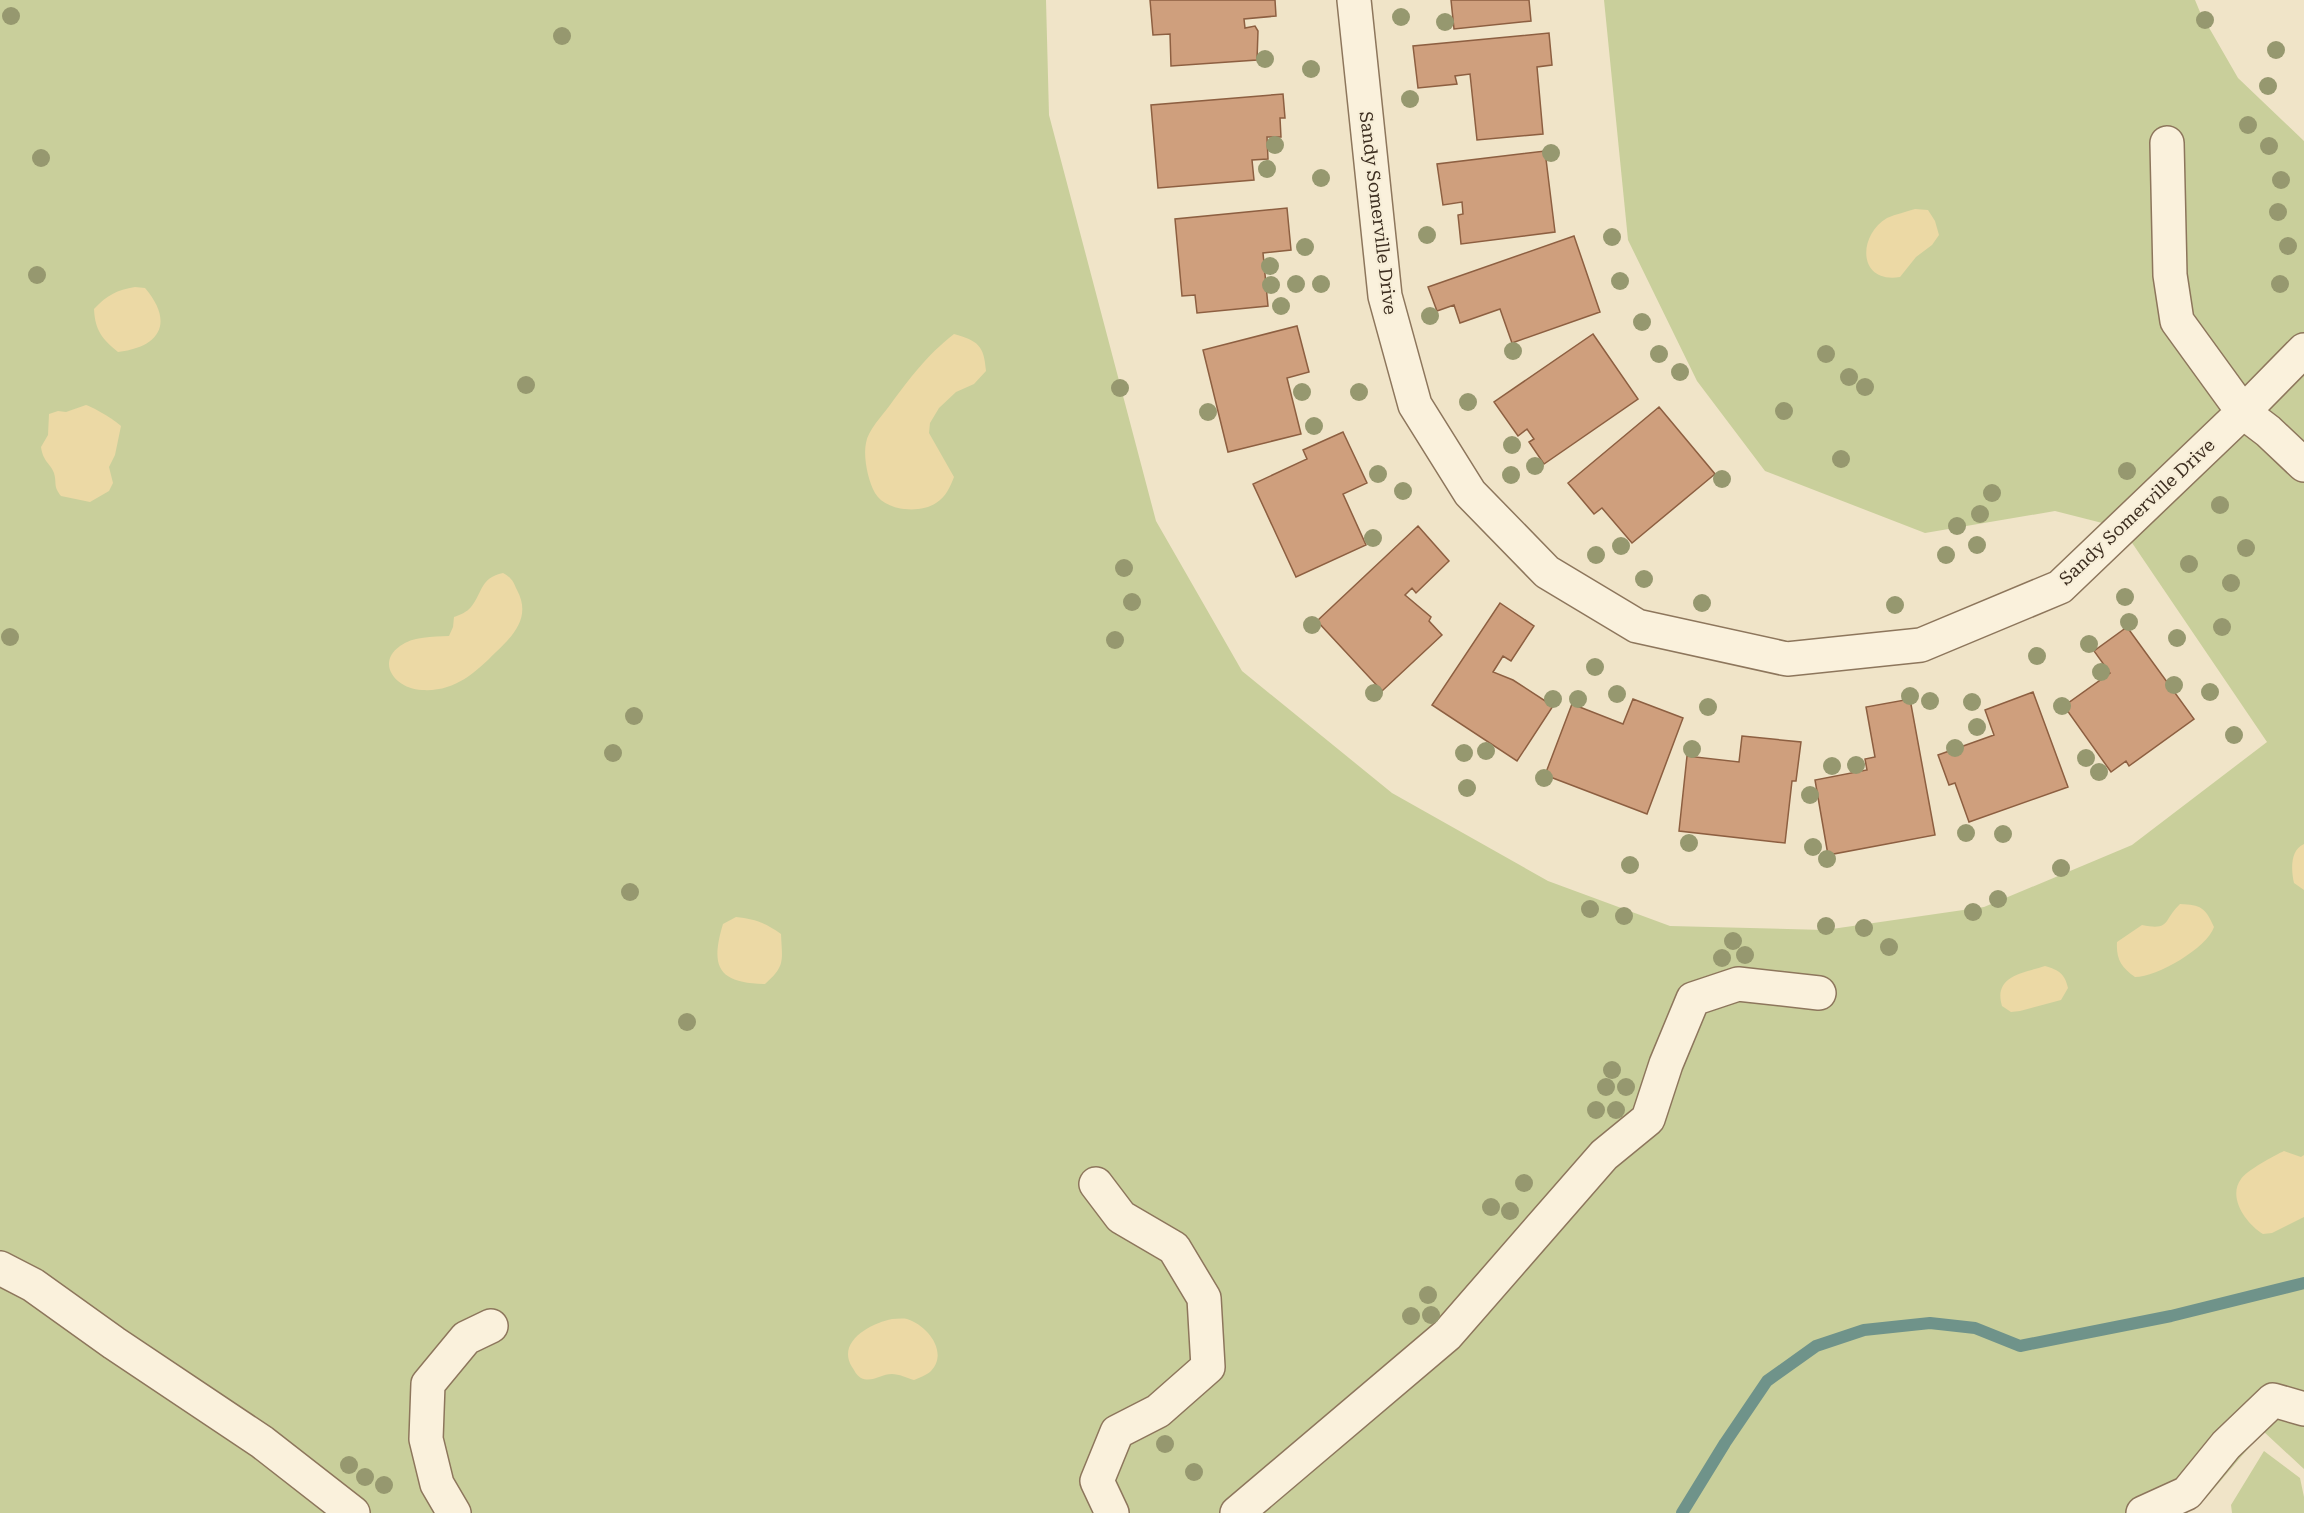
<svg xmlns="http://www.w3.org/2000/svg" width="2304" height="1513" viewBox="0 0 2304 1513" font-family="'Roboto Serif',serif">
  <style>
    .green { fill: #c9cf9b }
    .sand { fill: #ecd9a5 }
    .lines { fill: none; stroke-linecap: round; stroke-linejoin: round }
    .stream { stroke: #6f938a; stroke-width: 12 }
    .building { fill: #cf9f7d; stroke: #8d5f41; stroke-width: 1.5 }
    .minor-casing { stroke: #8d765c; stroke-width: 36 }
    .minor { stroke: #faf1dc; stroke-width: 33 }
    .tree { fill: #96986f }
    .labels { text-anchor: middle; stroke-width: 4.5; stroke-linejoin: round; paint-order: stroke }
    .street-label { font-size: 18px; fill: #3d2e20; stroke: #f7eed8 }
  </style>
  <rect width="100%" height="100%" fill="#f0e4c8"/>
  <path class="green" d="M0,0H1046L1049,115L1156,521L1242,671L1392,793L1548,881L1670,926L1825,930L1984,907L2132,845L2267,742L2122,528L2055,511L1925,533L1765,471L1697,381L1628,240L1604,0H2195L2200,12L2238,78L2304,141V1469L2263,1431L2206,1498L2187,1513H0Z
    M2264,1451L2300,1478L2304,1497V1513H2232L2231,1505Z"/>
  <path class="sand" d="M1915,209L1928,210L1935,221L1939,235L1932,245L1916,257L1900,277C1858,284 1857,236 1887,218C1896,214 1906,212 1915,209Z
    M135,287L145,288C174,322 161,347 118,352C102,339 95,330 94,309C107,295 117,290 135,287Z
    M954,334C978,341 984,345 986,371L974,384L956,392L939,408L930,423L929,433L954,477C950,487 946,497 936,503C920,514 885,511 875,493C868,481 863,457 866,443C868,430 882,416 890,405C911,377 925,357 954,334Z
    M86,405C93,407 115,420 121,426L115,455L109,467L113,483L109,491L90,502L61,496C53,486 57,484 54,473C51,464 43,462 41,447L48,435L49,414L58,411L66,412Z
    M503,573C512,578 513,581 517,590C531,616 515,634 496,652C474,674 454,692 422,690C397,689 375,664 400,646C414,636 432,637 449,636L453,627L454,617C460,615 467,612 471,607C483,592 480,578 503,573Z
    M2304,844V890L2294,883C2291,870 2290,850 2304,844Z
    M2180,904C2201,905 2205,907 2214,927C2207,948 2157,977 2135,977C2121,967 2116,959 2117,942L2142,925C2171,931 2163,920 2180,904Z
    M736,917C755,919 766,923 781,934C782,960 786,966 765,984C718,983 710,967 723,924Z
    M2045,966C2059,970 2065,974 2068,988L2061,1000L2020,1011L2011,1012L2002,1006C1993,976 2023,973 2045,966Z
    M2284,1151L2301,1157L2304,1155V1217L2272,1233L2263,1234C2247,1224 2227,1198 2241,1179C2246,1171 2275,1155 2284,1151Z
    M892,1319C897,1319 902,1318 907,1319C927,1325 949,1352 931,1371C927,1375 919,1378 914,1380C907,1378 899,1374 892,1374C881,1374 872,1383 861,1378C856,1375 855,1371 852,1367C836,1341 872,1323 892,1319Z"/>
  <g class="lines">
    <path class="stream" d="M1682,1513L1725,1443L1767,1381L1816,1346L1864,1330L1930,1323L1975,1328L2020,1346L2171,1316L2304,1283"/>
  </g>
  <path class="building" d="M1150,0H1275L1276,16L1244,19L1245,28L1255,26L1258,31L1257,60L1171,66L1170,34L1153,35Z
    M1451,0H1529L1531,21L1454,29Z
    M1549,33L1552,65L1537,67L1543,134L1477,140L1470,74L1455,76L1457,84L1418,88L1413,46Z
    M1283,94L1285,118H1280L1281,137H1267L1268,159L1252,160L1254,180L1158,188L1151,105Z
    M1545,151L1555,232L1461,244L1458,215L1463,214L1462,202L1443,205L1437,164Z
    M1287,208L1291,250L1263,253L1268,306L1197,313L1195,295L1182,296L1175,219Z
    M1574,236L1600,312L1512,343L1500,309L1460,323L1454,305L1437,311L1428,287Z
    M1297,326L1309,372L1287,378L1301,434L1228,452L1203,350Z
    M1593,334L1638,399L1544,464L1529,442L1534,439L1527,429L1518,436L1494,402Z
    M1659,407L1715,474L1632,543L1602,508L1594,514L1568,483Z
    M1343,432L1367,483L1343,494L1366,545L1296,577L1253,484L1307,459L1303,450Z
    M1418,526L1449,561L1416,593L1412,588L1405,595L1431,617L1429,621L1442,635L1382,691L1317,621Z
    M1500,603L1534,626L1511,661L1503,656L1493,672L1513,680L1553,706L1517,761L1432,705Z
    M2127,627L2194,719L2129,766L2126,761L2111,772L2064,706L2110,673L2094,651Z
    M2033,692L2068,787L1969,822L1955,783L1949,785L1938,755L1994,735L1985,710Z
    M1633,699L1683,718L1647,814L1545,775L1572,704L1623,724Z
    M1910,699L1935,835L1828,855L1815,780L1867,770L1865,759L1875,757L1866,707Z
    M1742,736L1801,742L1796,781H1792L1785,843L1679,831L1687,756L1739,762Z"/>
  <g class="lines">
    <g class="minor-casing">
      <path id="minor" d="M1354,0L1385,296L1415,405L1470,493L1547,572L1637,626L1787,659L1921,645L2060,587L2243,412L2304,350
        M2167,143L2170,275L2177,321L2243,412L2268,431L2304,465
        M1096,1184L1121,1217L1174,1248L1204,1298L1208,1367L1158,1411L1117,1432L1097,1481L1112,1513
        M0,1268L33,1285L114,1343L262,1442L353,1513
        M454,1513L437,1484L426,1439L428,1384L466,1338L491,1326
        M1237,1513L1447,1335L1604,1155L1648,1119L1666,1064L1693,999L1738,984L1819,993
        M2143,1513L2187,1493L2226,1445L2273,1400L2304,1409"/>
    </g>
    <use href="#minor" class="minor"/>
  </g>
  <g class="tree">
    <circle cx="11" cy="16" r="9"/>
    <circle cx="1401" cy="17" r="9"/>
    <circle cx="2205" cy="20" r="9"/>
    <circle cx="1445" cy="22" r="9"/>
    <circle cx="562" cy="36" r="9"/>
    <circle cx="2276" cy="50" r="9"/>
    <circle cx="1265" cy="59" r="9"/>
    <circle cx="1311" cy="69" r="9"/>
    <circle cx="2268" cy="86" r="9"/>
    <circle cx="1410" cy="99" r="9"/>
    <circle cx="2248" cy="125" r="9"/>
    <circle cx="1275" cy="145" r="9"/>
    <circle cx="2269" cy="146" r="9"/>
    <circle cx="1551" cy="153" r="9"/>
    <circle cx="41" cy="158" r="9"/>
    <circle cx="1267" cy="169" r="9"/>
    <circle cx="1321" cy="178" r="9"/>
    <circle cx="2281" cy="180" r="9"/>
    <circle cx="2278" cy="212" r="9"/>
    <circle cx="1427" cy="235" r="9"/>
    <circle cx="1612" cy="237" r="9"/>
    <circle cx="2288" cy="246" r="9"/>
    <circle cx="1305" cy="247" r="9"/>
    <circle cx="1270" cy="266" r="9"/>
    <circle cx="37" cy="275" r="9"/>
    <circle cx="1620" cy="281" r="9"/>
    <circle cx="1296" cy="284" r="9"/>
    <circle cx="1321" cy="284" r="9"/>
    <circle cx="2280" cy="284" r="9"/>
    <circle cx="1271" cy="285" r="9"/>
    <circle cx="1281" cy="306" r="9"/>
    <circle cx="1430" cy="316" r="9"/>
    <circle cx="1642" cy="322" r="9"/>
    <circle cx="1513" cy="351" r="9"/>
    <circle cx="1659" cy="354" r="9"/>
    <circle cx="1826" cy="354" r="9"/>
    <circle cx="1680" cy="372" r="9"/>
    <circle cx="1849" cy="377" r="9"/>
    <circle cx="526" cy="385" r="9"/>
    <circle cx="1865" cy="387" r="9"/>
    <circle cx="1120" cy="388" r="9"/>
    <circle cx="1302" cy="392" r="9"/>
    <circle cx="1359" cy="392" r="9"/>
    <circle cx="1468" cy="402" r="9"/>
    <circle cx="1784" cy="411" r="9"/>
    <circle cx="1208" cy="412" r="9"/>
    <circle cx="1314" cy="426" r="9"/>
    <circle cx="1512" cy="445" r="9"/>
    <circle cx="1841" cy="459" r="9"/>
    <circle cx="1535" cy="466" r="9"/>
    <circle cx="2127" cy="471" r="9"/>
    <circle cx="1378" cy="474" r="9"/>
    <circle cx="1511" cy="475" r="9"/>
    <circle cx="1722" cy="479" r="9"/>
    <circle cx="1403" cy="491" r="9"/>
    <circle cx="1992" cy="493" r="9"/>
    <circle cx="2220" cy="505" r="9"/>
    <circle cx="1980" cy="514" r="9"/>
    <circle cx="1957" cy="526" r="9"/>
    <circle cx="1373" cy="538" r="9"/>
    <circle cx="1977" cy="545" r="9"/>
    <circle cx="1621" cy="546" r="9"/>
    <circle cx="2246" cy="548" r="9"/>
    <circle cx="1596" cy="555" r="9"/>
    <circle cx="1946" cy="555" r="9"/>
    <circle cx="2189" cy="564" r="9"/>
    <circle cx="1124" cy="568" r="9"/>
    <circle cx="1644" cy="579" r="9"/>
    <circle cx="2231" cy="583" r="9"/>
    <circle cx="2125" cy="597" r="9"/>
    <circle cx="1132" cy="602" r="9"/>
    <circle cx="1702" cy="603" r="9"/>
    <circle cx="1895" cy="605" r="9"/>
    <circle cx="2129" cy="622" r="9"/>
    <circle cx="1312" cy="625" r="9"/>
    <circle cx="2222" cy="627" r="9"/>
    <circle cx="10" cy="637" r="9"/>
    <circle cx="2177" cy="638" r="9"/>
    <circle cx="1115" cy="640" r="9"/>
    <circle cx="2089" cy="644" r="9"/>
    <circle cx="2037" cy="656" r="9"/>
    <circle cx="1595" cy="667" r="9"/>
    <circle cx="2101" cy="672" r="9"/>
    <circle cx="2174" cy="685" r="9"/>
    <circle cx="2210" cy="692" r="9"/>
    <circle cx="1374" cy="693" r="9"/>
    <circle cx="1617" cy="694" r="9"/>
    <circle cx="1910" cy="696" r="9"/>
    <circle cx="1553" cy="699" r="9"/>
    <circle cx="1578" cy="699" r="9"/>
    <circle cx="1930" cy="701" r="9"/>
    <circle cx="1972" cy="702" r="9"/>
    <circle cx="2062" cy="706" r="9"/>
    <circle cx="1708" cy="707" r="9"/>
    <circle cx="634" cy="716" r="9"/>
    <circle cx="1977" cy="727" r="9"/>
    <circle cx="2234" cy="735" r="9"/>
    <circle cx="1955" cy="748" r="9"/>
    <circle cx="1692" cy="749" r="9"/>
    <circle cx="1486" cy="751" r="9"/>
    <circle cx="613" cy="753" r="9"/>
    <circle cx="1464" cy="753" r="9"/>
    <circle cx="2086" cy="758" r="9"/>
    <circle cx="1856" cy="765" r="9"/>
    <circle cx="1832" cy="766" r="9"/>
    <circle cx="2099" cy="772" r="9"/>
    <circle cx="1544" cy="778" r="9"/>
    <circle cx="1467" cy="788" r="9"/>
    <circle cx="1810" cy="795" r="9"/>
    <circle cx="1966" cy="833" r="9"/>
    <circle cx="2003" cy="834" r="9"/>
    <circle cx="1689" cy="843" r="9"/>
    <circle cx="1813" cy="847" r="9"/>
    <circle cx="1827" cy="859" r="9"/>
    <circle cx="1630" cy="865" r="9"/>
    <circle cx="2061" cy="868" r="9"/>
    <circle cx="630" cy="892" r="9"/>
    <circle cx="1998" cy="899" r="9"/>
    <circle cx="1590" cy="909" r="9"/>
    <circle cx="1973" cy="912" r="9"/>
    <circle cx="1624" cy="916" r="9"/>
    <circle cx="1826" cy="926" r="9"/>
    <circle cx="1864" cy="928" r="9"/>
    <circle cx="1733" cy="941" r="9"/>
    <circle cx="1889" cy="947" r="9"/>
    <circle cx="1745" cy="955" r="9"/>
    <circle cx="1722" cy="958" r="9"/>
    <circle cx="687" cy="1022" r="9"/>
    <circle cx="1612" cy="1070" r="9"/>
    <circle cx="1606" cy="1087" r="9"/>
    <circle cx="1626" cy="1087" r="9"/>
    <circle cx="1596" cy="1110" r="9"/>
    <circle cx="1616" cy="1110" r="9"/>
    <circle cx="1524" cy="1183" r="9"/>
    <circle cx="1491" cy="1207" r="9"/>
    <circle cx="1510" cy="1211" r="9"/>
    <circle cx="1428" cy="1295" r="9"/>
    <circle cx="1431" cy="1315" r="9"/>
    <circle cx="1411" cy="1316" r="9"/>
    <circle cx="1165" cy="1444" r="9"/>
    <circle cx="349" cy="1465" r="9"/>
    <circle cx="1194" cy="1472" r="9"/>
    <circle cx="365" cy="1477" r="9"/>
    <circle cx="384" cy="1485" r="9"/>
  </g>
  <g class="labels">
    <g class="street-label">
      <text transform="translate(1378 213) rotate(83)" y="6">Sandy Somerville Drive</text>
      <text transform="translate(2137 512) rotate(-43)" y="6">Sandy Somerville Drive</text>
    </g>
  </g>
</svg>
